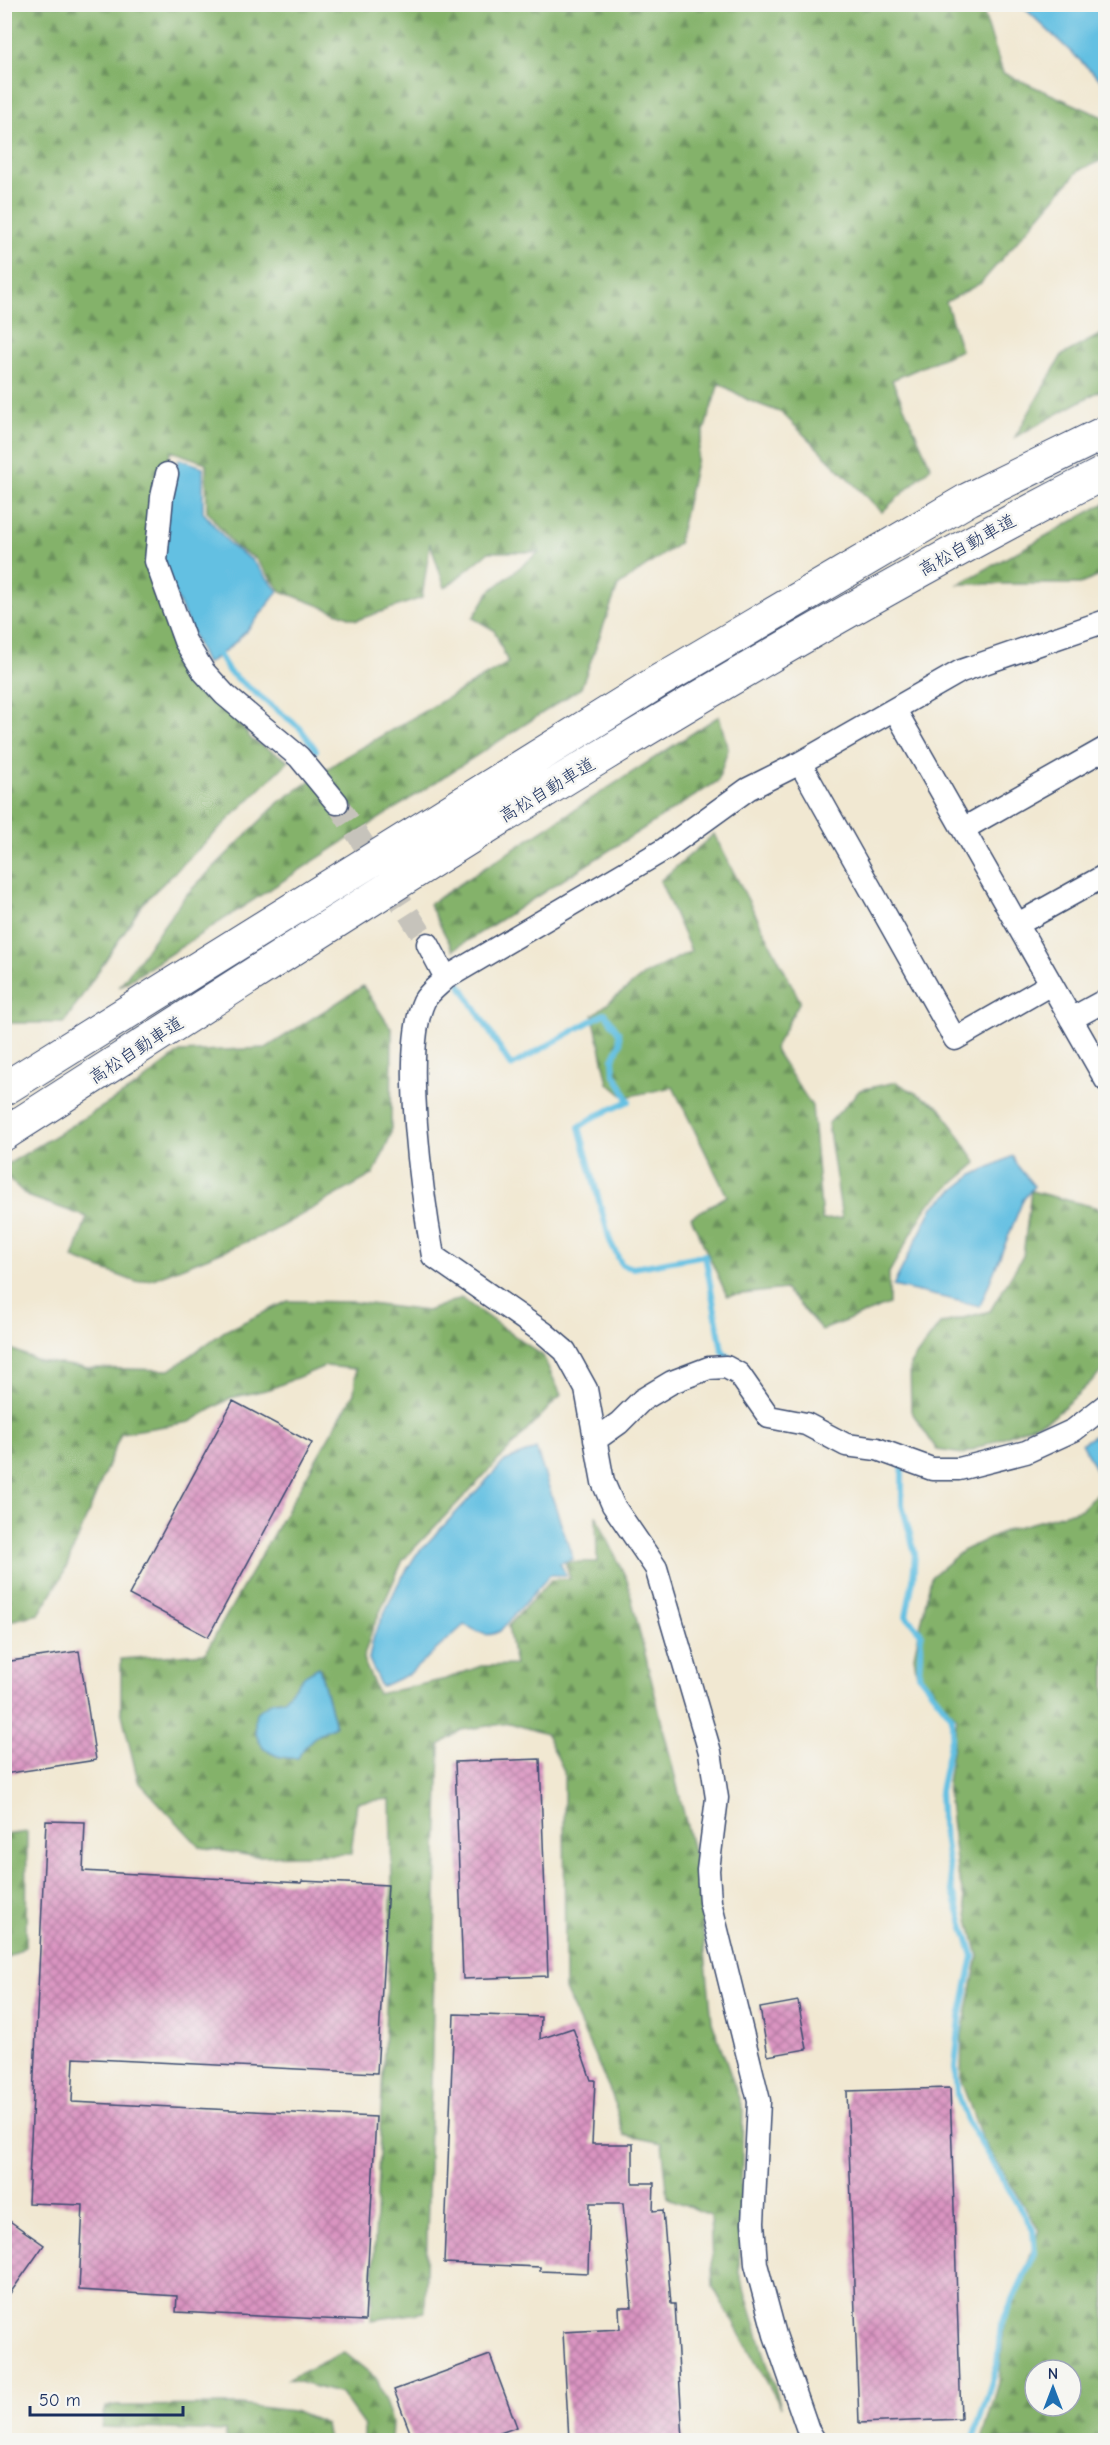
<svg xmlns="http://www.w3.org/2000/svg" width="1110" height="2445" viewBox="0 0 1110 2445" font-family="'Comic Neue','Klee One',sans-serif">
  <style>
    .forest { fill: url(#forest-firs); stroke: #507064; stroke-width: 1.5; fill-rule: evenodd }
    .water { fill: #64c0e2; stroke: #4078a0; stroke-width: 1.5 }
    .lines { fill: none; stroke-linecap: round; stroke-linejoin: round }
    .stream { stroke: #64c0e2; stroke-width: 6 }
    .building { fill: url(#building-cross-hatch) }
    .minor-tunnel { stroke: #c6c3bb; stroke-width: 22; stroke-dasharray: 22 11; stroke-linecap: butt }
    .minor-casing { stroke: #3b4b6f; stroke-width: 25 }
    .highway-casing { stroke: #3b4b6f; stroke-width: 35 }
    .minor { stroke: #fff; stroke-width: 22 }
    .highway { stroke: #fff; stroke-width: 33 }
    .labels { text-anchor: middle; stroke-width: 5; stroke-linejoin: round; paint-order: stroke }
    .street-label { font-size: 18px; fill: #1b2f5e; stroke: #f6f6f2 }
  </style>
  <defs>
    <pattern id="forest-firs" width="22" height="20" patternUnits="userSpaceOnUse" patternTransform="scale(1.5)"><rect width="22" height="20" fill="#84b26b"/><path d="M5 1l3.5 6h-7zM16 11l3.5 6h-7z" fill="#6b915b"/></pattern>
    <pattern id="building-cross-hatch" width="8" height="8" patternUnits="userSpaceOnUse" patternTransform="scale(1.5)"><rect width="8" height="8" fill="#da94c1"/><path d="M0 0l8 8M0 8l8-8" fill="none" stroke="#b079a0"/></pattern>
  </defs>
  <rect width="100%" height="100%" fill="#f6f6f2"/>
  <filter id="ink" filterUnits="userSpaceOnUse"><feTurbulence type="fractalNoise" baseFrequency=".0167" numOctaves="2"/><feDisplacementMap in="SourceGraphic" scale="12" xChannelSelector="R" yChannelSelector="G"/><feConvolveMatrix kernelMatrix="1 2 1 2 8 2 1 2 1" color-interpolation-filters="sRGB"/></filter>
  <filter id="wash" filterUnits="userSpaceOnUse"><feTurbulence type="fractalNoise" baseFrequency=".008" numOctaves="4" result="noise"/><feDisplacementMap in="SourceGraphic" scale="24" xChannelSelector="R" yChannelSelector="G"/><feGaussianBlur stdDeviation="1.35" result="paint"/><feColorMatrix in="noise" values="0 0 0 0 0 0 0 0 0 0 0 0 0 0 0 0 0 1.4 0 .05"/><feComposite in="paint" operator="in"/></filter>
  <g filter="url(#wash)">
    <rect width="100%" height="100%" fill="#f1e8d2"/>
    <path class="forest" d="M4,5H981L1003,73L1105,118V159L1079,170L981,283L946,302L961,350L892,380L931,467L882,512L782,413L748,400L719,383L700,444L678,544L618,586L581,688L119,987L185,896L279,802L345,757L508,663L494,630L473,618L489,592L539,552H489L445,588L430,543L422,598L357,620L281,591L255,558L235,547L207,511L206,463L171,451L157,503L182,647L252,740L289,761L144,902L64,1023H5Z
      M1105,332V388L1015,437L1062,355Z
      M1105,503V574L1080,584H959Z
      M719,716L728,749L718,781L453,950L429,904Z
      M714,834L800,1001L774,1049L812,1106L822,1220L842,1218L828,1124L860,1090L896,1082L940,1107L977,1163L928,1205L889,1273V1304L822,1330L785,1289L727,1296L691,1217L727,1196L673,1087L625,1097L608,1083L593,1015L644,975L691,951L660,881Z
      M363,986L392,1030L391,1134L374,1174L269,1233L153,1279L136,1282L73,1258L87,1217L27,1196L5,1175V1166L135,1087L180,1052L266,1048Z
      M1031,1191L1098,1208L1105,1222V1369L1053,1417L963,1454L937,1450L911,1411L910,1364L940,1324L990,1311L1023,1256Z
      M461,1298L543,1356L561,1395L403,1560L372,1630L363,1659L378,1694L446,1679L481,1666L515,1665L508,1626L551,1580L570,1578L565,1562H597L596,1515L627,1580L696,1863L712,2021L743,2110L739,2273L781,2407L713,2287L710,2215L668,2198L662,2143L624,2135L612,2095L565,1990L564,1771L546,1734L510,1723L461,1730L440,1745L425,2312L371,2320L392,1883L390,1799L357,1802L351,1854L253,1856L200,1847L138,1781L121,1710V1659L205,1653L354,1393L356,1369L325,1366L270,1389L230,1398L190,1422L121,1433L63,1575L39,1614L5,1622L4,1346L39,1361L87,1368L170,1370L225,1331L288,1301L353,1302L427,1311ZM319,1668L335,1726C317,1734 307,1740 297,1758L273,1701L283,1700L305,1676Z
      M1105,1485V2440H982L999,2383L1005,2313L1022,2280L1039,2230L982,2139L961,2081L962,2034L978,1956L957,1870L947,1784L957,1718L917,1676L914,1656L931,1577L962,1551L1006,1530L1082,1509ZM1035,2370H1071V2406H1035Z
      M27,1832L26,1946L5,1959V1835Z
      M344,2352L377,2379L392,2421L391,2440H364V2426L341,2394L288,2379Z
      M240,2405L294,2411L326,2424L329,2440H226L225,2431L101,2427L106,2406Z"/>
    <path class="water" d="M1021,5H1105V82L1102,81Z
      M179,459L203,467V512L232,547L252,560L278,591C256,621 238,645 206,664L161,562L167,494Z
      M1013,1156L1016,1164L1034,1186L1023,1200L980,1306L893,1286L933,1207L973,1175Z
      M1105,1429V1473L1099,1477L1082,1443Z
      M536,1449L573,1559L560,1563L566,1575H550L500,1631C483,1640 479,1630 464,1625L409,1674L381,1687L369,1659L374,1635L398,1584L416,1555L505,1461Z
      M319,1667L335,1726C317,1734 307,1740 298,1758C267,1760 251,1742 256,1713L273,1701L283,1700L305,1675Z"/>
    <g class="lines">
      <path class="stream" d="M216,649L229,672L300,728L316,750
        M460,984L511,1066L605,1013L619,1033L620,1044L613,1059L614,1073L629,1101L596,1116L579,1127L610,1241L622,1265L633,1268L705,1255L722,1350L733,1363
        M899,1464L902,1465V1505L915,1553L913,1580L906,1616L921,1633L919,1675L952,1717V1734L940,1791L941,1816L952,1889L973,1956L960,2018L955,2067L957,2094L967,2120L1033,2230L1035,2253L1001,2325L997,2366L973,2440"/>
    </g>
    <g id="blocks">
      <path class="building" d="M233,1401L312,1443L208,1637L129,1595Z
        M79,1651L96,1760L4,1774V1662Z
        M540,1759L548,1976L463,1979L455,1762Z
        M46,1821L85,1822L83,1871L301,1883L302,1881L388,1885L377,2073L74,2058L72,2102L376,2117L365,2321L176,2312L177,2296L79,2290L83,2205L28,2203Z
        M798,2001L807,2049L768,2056L760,2008Z
        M454,2014L541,2017L540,2039L573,2028L591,2080H595L592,2144H633V2183H654L653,2211L663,2210L671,2304H675L683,2440H569L563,2332L620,2329L619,2307H632L623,2203H590L588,2273L540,2271V2267L444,2263Z
        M950,2088L961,2419L859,2423L847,2091Z
        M4,2217L44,2245L4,2302Z
        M490,2355L517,2427L481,2440H413L394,2390Z"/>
    </g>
  </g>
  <g filter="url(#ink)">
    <use href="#blocks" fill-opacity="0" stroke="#3b4b6f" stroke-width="1.5"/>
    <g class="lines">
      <path class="minor-tunnel" d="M337,803L428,944"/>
      <g class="minor-casing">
        <path id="minor" d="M167,474L162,497L156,561L185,641L204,672L225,695L299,757L337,803
          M895,710L1106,1080
          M800,763L748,789L665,849L446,978C439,985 428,993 424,1001C401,1050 423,1200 433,1256L544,1333L565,1351L586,1389L603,1482L613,1505L656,1568L710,1752L717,1798L708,1870L710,1902L759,2101L753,2223L756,2264L775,2335L808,2430L814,2440
          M963,829L1106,748
          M1018,924L1106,875
          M428,944L446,978
          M1051,984L955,1039L800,763L961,671L1106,621
          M1071,1019L1106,1000
          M595,1440L619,1423L642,1400L672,1382L709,1368L726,1367L739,1374L769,1417L806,1424L846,1445L877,1449L932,1469H959L1026,1452L1074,1430L1106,1405"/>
      </g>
      <g class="highway-casing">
        <path id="highway" d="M4,1089L659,681L969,499L1106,432
          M4,1134C365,903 724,667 1106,472"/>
      </g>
      <use href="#minor" class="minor"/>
      <use href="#highway" class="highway"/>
    </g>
  </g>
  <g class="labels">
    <g class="street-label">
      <text transform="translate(967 545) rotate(-29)" y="6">高松自動車道</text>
      <text transform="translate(547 790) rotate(-31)" y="6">高松自動車道</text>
      <text transform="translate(136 1050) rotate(-33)" y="6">高松自動車道</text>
    </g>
  </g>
  <rect width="1110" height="2445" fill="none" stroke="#f6f6f2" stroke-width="24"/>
  <g transform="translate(1053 2388)"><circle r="28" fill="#f6f6f2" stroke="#9ea6b7" stroke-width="1.5"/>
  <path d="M0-4.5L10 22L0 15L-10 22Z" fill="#1f6fb2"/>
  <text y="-9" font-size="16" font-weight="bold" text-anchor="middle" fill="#1b2f5e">N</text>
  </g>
  <path d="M30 2406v9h153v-9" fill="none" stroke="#1b2f5e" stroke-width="3"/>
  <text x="39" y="2406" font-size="18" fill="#1b2f5e" stroke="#f6f6f2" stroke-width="4.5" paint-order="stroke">50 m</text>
</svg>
